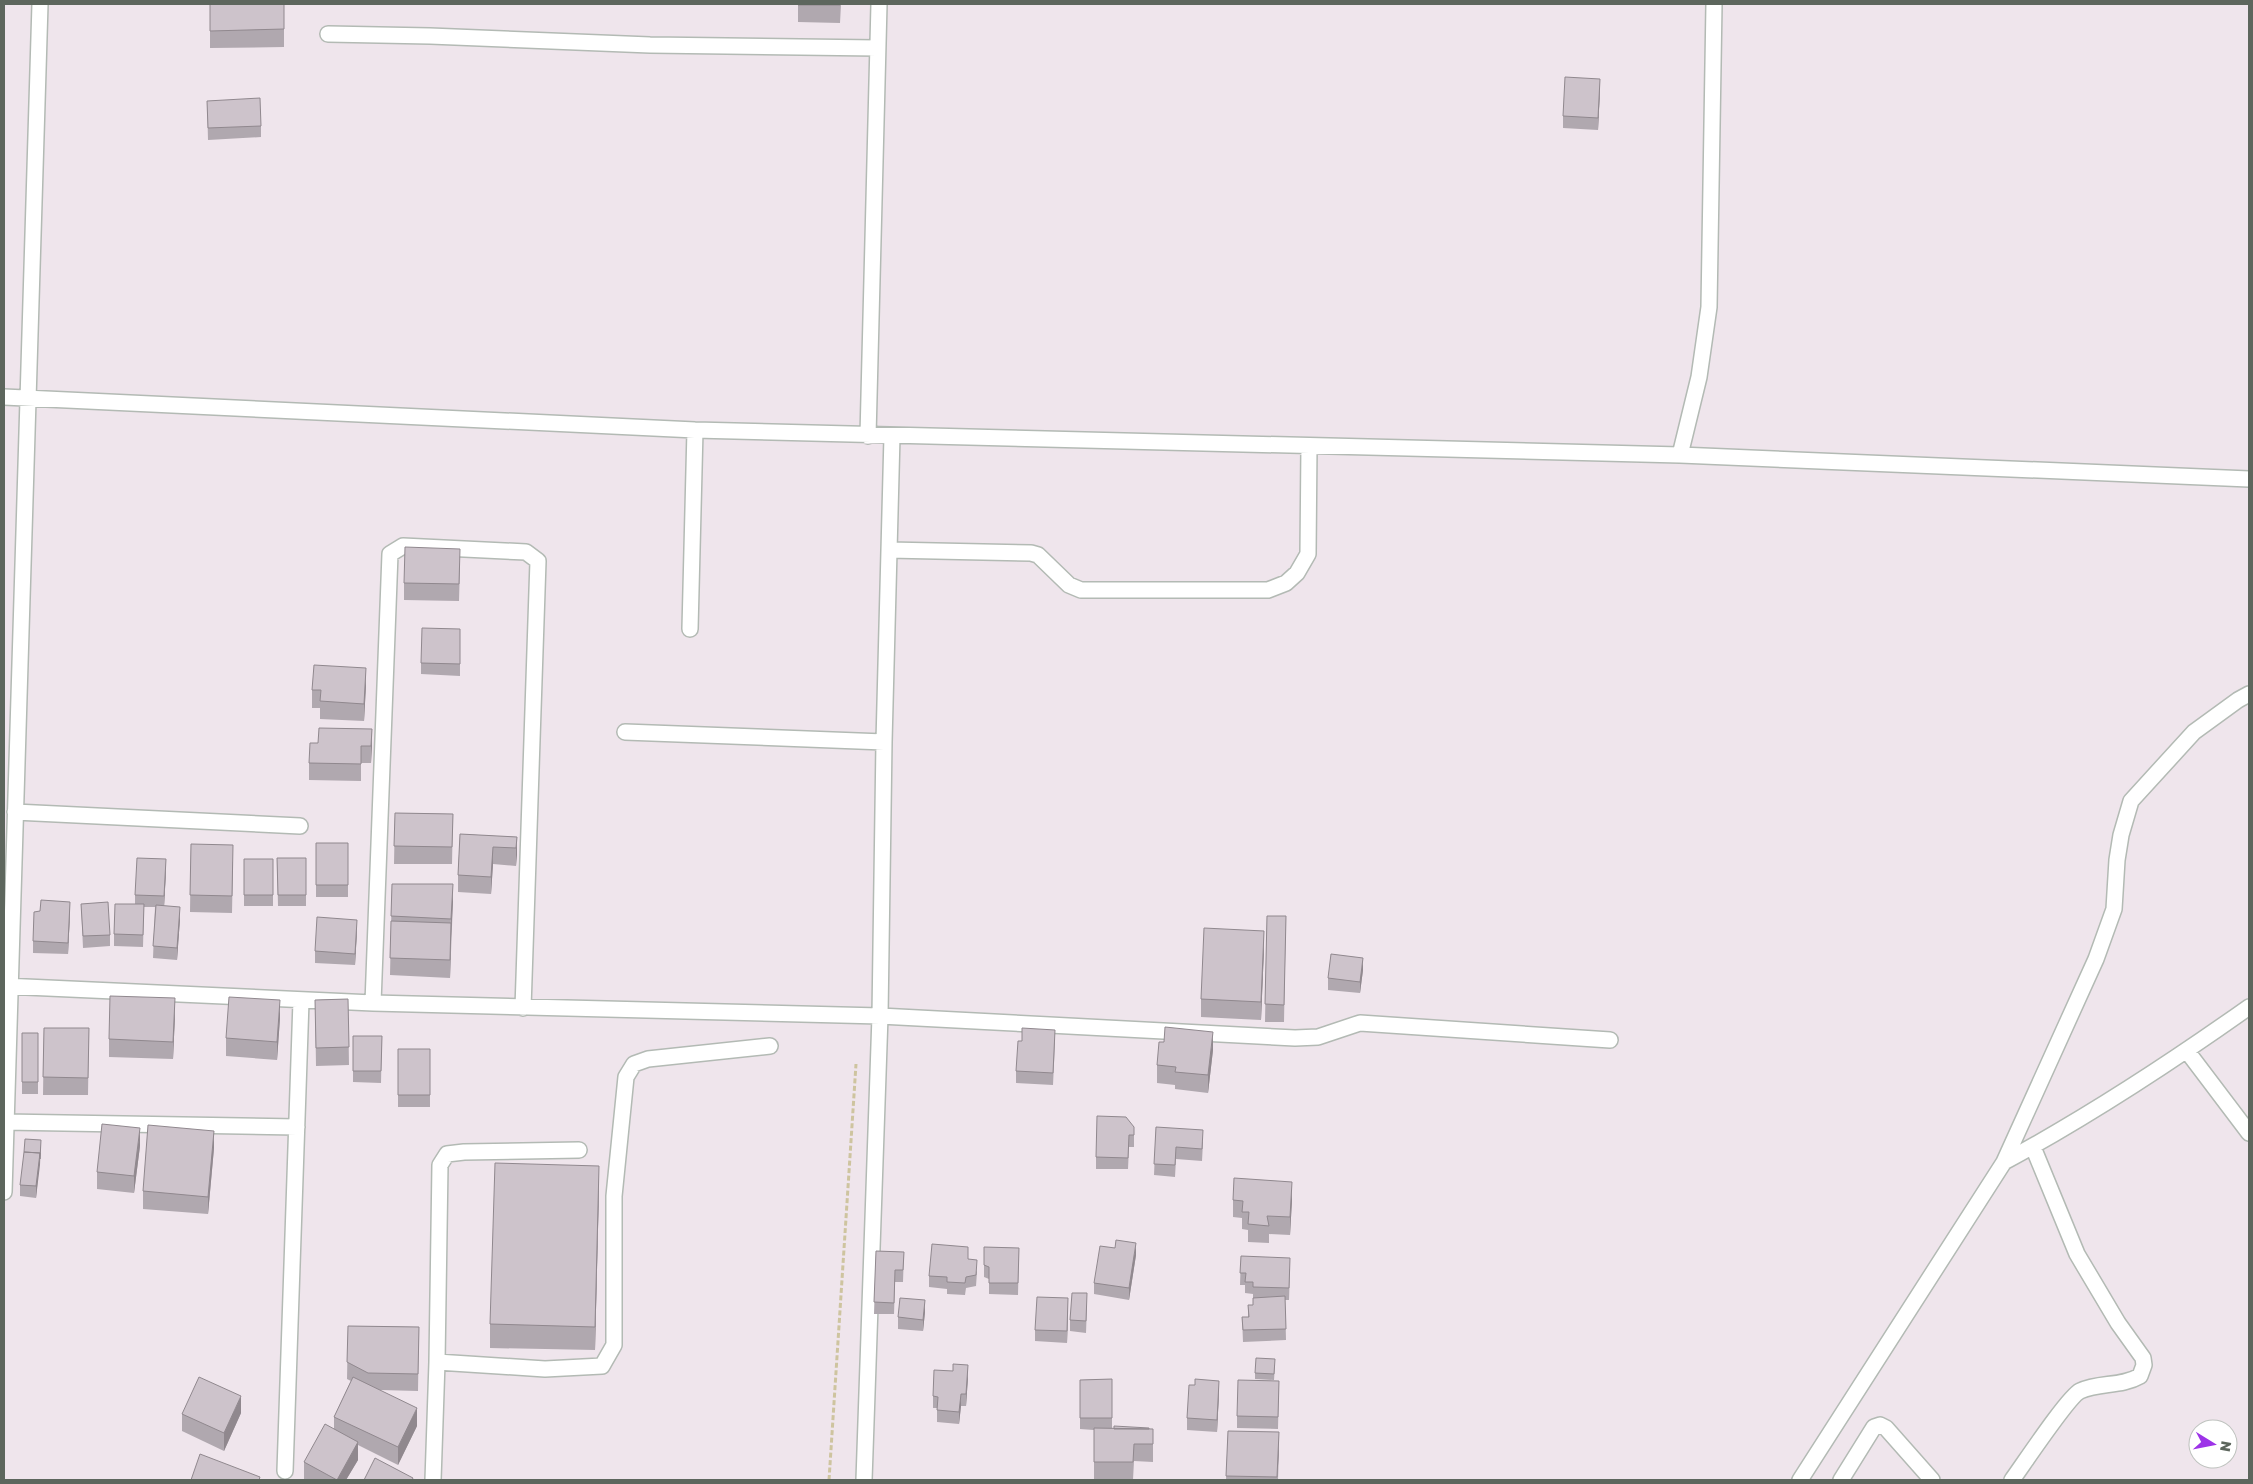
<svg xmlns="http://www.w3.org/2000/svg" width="2253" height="1484" viewBox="0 0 2253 1484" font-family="'Golos Text',sans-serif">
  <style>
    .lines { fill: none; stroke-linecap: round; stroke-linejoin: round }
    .street-casing { stroke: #b3bab4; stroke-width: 18 }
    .path { stroke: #cec49f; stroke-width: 3; stroke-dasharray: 5 2.5; stroke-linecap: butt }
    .street { stroke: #fff; stroke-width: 15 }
    .wall { fill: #b0a8af }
    .shaded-wall { fill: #90888e }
    .building { fill: #cdc3cb; stroke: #90888e }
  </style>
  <rect width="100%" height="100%" fill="#efe5ec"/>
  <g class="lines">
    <g class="street-casing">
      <path id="street" d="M328,34L430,36L650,45L877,48
        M4,397L695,430L1680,455L2249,479
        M868,436L879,4
        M1680,455L1699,377L1709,307L1714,4
        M889,550L1031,553L1038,555L1069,585L1081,590H1268L1286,583L1297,573L1308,554L1309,446
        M690,629L695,430
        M625,732L884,742
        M15,812L300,826
        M4,986L373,1003L880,1016L884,742L892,436
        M373,1003L390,554L403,546L526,552L538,561L523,1008
        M2187,1051L2249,1133
        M5,1122L297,1127
        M2004,1162C2089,1116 2170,1063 2249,1007
        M4,1192L40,4
        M437,1362L440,1165L447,1154L464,1152L579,1150
        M285,1471L301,1001
        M433,1480L437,1362L545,1369L602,1366L614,1345V1196L626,1077L634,1064L648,1059L770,1046
        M864,1480L880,1016L1295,1038L1318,1037L1360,1023L1610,1040
        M1800,1480L2004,1162L2096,959L2114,909L2117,860L2121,835L2131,801L2194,732L2238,700L2249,694
        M1841,1480L1874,1427L1880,1425L1886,1428L1932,1480
        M2012,1480C2023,1465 2068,1397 2080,1391C2099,1382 2121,1387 2140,1376L2144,1365L2143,1358L2118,1323L2077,1254L2033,1147"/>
    </g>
    <path class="path" d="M829,1480L856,1064"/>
    <use href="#street" class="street"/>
  </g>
  <path class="wall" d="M210,4H284V47L210,48Z
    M841,4L840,23L798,22V5Z
    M1600,90L1598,130L1563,128V116Z
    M207,101L261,126V137L208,140Z
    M460,566L459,601L404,600V583Z
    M460,629V676L421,674V663Z
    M366,685L364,721L320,719V708H312V690Z
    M372,729L371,763H361V781L309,780V763L318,743Z
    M395,813L453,814L452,864H394Z
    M460,834L517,837L516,866L493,864L491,894L458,892V875Z
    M316,843H348V897H316Z
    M191,844L233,862L232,913L190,912Z
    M277,858H306V906H278Z
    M244,859H273V906H244Z
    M166,871L164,906L180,919L177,960L153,958L155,907H144L143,947L114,946V934L135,904V895Z
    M392,884L453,901L450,978L390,975Z
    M81,904L110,935V946L83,948Z
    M70,913L68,954L33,953V941Z
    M1267,916H1286L1284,1022H1265Z
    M357,931L355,965L315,963V951Z
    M1264,949L1261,1020L1201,1017V999Z
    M1363,970L1360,993L1328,990V978Z
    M348,999L349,1065L316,1066L315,1000Z
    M175,1015L173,1059L109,1057V1039Z
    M280,1018L277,1060L226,1056V1038Z
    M44,1028H89L88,1095H43Z
    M22,1033H38V1094H22Z
    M353,1036H382L381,1083L353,1082Z
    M1055,1042L1053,1085L1016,1083V1071Z
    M398,1049H430V1107H398Z
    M1213,1050L1208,1093L1175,1089V1085L1157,1083V1065Z
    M1134,1127V1147H1129L1128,1169H1096V1157Z
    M1156,1127L1203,1142L1202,1161L1176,1159L1175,1177L1154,1175Z
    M41,1146L36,1198L20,1196V1185Z
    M140,1146L134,1193L97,1189V1172Z
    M214,1148L208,1214L143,1209V1191Z
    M599,1189L595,1350L490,1348V1324Z
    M1233,1200H1292L1290,1235L1269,1234V1243L1248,1242V1230L1242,1229V1218L1233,1217Z
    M984,1247L1019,1248L1018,1295L989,1294V1279L984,1277Z
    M1115,1248L1136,1255L1129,1300L1094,1294V1283Z
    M876,1251L904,1252L903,1282H895L894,1314H874Z
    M1241,1256L1290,1269L1289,1300H1285L1286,1340L1243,1342L1242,1317H1248V1305H1253V1294L1245,1293V1285H1240Z
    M968,1259L977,1272L976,1286L966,1288L965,1295L947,1294V1289L929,1287V1276Z
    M1087,1305L1086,1333L1070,1331V1320Z
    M1068,1310L1067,1343L1035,1341V1330Z
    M925,1312L923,1331L898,1329V1317Z
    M348,1326L419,1327L418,1391L380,1390L417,1426L398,1465L358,1445V1460L346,1480H306L304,1479V1462L334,1429V1417L351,1381L347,1379Z
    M1275,1365L1274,1380L1255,1379V1373Z
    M968,1377L966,1406H961L959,1424L937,1422V1408H933V1396Z
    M1112,1379V1429H1153V1462L1134,1461L1133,1480L1094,1479V1430L1080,1429V1380Z
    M1279,1381L1278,1429L1237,1428V1416Z
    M1219,1393L1217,1432L1187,1430V1418Z
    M241,1413L224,1451L182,1431V1414Z
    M1228,1431L1279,1450L1278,1480H1226Z"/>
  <path class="shaded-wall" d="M1600,79V90L1598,130V118Z
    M366,668V685L364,721V704Z
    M372,729V747L371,763V746Z
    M517,837V855L516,866V848Z
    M493,847V864L491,894V877Z
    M166,859V871L164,908V896Z
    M453,884V901L451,937V919Z
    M70,902V913L68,954V943Z
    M180,907V919L177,960V948Z
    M357,920V931L355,965V954Z
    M451,923V941L450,978V960Z
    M1264,931V949L1261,1020V1002Z
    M1363,958V970L1360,993V982Z
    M175,998V1015L173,1059V1042Z
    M280,1000V1018L277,1060V1042Z
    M1213,1032V1050L1208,1093V1075Z
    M140,1128V1146L134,1193V1176Z
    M214,1131V1148L208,1214V1197Z
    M41,1140L40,1165L36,1198V1186Z
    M599,1166V1189L595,1350V1327Z
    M1292,1182V1200L1290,1235V1217Z
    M1136,1243V1255L1129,1300V1288Z
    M1068,1298V1310L1067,1343V1331Z
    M925,1300V1312L923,1331V1320Z
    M968,1365V1377L966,1406V1394Z
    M1219,1381V1393L1217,1432V1420Z
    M961,1394V1406L959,1424V1412Z
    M241,1396V1413L224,1451V1433Z
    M417,1408V1426L398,1465V1447Z
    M1279,1432V1450L1277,1480Z
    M358,1442V1460L346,1480H337Z"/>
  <path class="building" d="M210,4H284V29L210,31Z
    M798,4H840V5H798Z
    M1565,77L1600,79L1598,118L1563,116Z
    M260,98L261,126L208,128L207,101Z
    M405,547L460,549L459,584L404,583Z
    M422,628L460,629V664L421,663Z
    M314,665L366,668L364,704L320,701L321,690H312Z
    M319,728L372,729L371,746H361V764L309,763L310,743H318Z
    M395,813L453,814L452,847L394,846Z
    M460,834L517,837L516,848L493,847L491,877L458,875Z
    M316,843H348V885H316Z
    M191,844L233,845L232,896L190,895Z
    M137,858L166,859L164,896L135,895Z
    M277,858H306V895H278Z
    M244,859H273V895H244Z
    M392,884H453L451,919L391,916Z
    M41,900L70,902L68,943L33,941L34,912L40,911Z
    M108,902L110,935L83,936L81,904Z
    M115,904H144L143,935L114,934Z
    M156,905L180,907L177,948L153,946Z
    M1267,916H1286L1284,1005L1265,1004Z
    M317,917L357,920L355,954L315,951Z
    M391,921L451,923L450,960L390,958Z
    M1204,928L1264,931L1261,1002L1201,999Z
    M1331,954L1363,958L1360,982L1328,978Z
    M110,996L175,998L173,1042L109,1039Z
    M229,997L280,1000L277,1042L226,1038Z
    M348,999L349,1047L316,1048L315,1000Z
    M1165,1027L1213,1032L1208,1075L1175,1072L1176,1067L1157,1065L1159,1042H1164Z
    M44,1028H89L88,1078L43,1077Z
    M1022,1028L1055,1030L1053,1073L1016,1071L1018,1041H1022Z
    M22,1033H38V1082H22Z
    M353,1036H382L381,1071H353Z
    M398,1049H430V1095H398Z
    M1097,1116L1126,1117L1134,1127V1135H1129L1128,1158L1096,1157Z
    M102,1124L140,1128L134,1176L97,1172Z
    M148,1125L214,1131L208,1197L143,1191Z
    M1156,1127L1203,1130L1202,1149L1176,1147L1175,1165L1154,1164Z
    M25,1139L41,1140L40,1159V1153L24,1152Z
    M24,1152L40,1153L36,1186L20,1185Z
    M495,1163L599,1166L595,1327L490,1324Z
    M1234,1178L1292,1182L1290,1217L1267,1216L1269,1226L1248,1224L1249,1212H1242L1243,1201L1233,1200Z
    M1116,1240L1136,1243L1129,1288L1094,1283L1100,1246L1115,1248Z
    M932,1244L968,1247V1259L977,1260L976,1275L966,1277L965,1283L947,1282V1277L929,1276Z
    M984,1247L1019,1248L1018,1283H989V1267L984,1265Z
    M876,1251L904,1252L903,1270H895L894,1303L874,1302Z
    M1241,1256L1290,1258L1289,1288L1253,1287V1282H1245L1246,1273H1240Z
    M1072,1293H1087L1086,1321L1070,1320Z
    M1285,1296L1286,1329L1243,1330L1242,1317H1249L1248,1305H1253V1298Z
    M1037,1297L1068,1298L1067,1331L1035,1330Z
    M900,1298L925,1300L923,1320L898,1317Z
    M348,1326L419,1327L418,1374L368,1373L347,1362Z
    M1256,1358L1275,1359L1274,1374L1255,1373Z
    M953,1364L968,1365L966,1394H961L959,1412L937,1410L938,1397L933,1396L934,1370L953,1371Z
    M199,1377L241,1396L224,1433L182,1414Z
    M353,1377L417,1408L398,1447L334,1417Z
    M1112,1379V1418H1080V1380Z
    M1195,1379L1219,1381L1217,1420L1187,1418L1189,1385H1195Z
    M1238,1380L1279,1381L1278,1417L1237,1416Z
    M325,1424L358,1442L337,1480L304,1462Z
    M1114,1426L1149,1428V1429H1114Z
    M1094,1428L1153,1429V1444H1134L1133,1462H1094Z
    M1228,1431L1279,1432L1277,1477L1226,1476Z
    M200,1454L260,1477L259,1480H191Z
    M375,1458L413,1478L412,1480H364Z"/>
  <rect width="2253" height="1484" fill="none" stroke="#5d665d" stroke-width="10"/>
  <g transform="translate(2213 1444) rotate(100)"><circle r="24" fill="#ffffff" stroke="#bec2be"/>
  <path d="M0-4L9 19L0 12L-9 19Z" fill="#9d33e8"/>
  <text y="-8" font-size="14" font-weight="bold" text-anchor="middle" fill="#5d665d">N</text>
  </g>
</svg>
